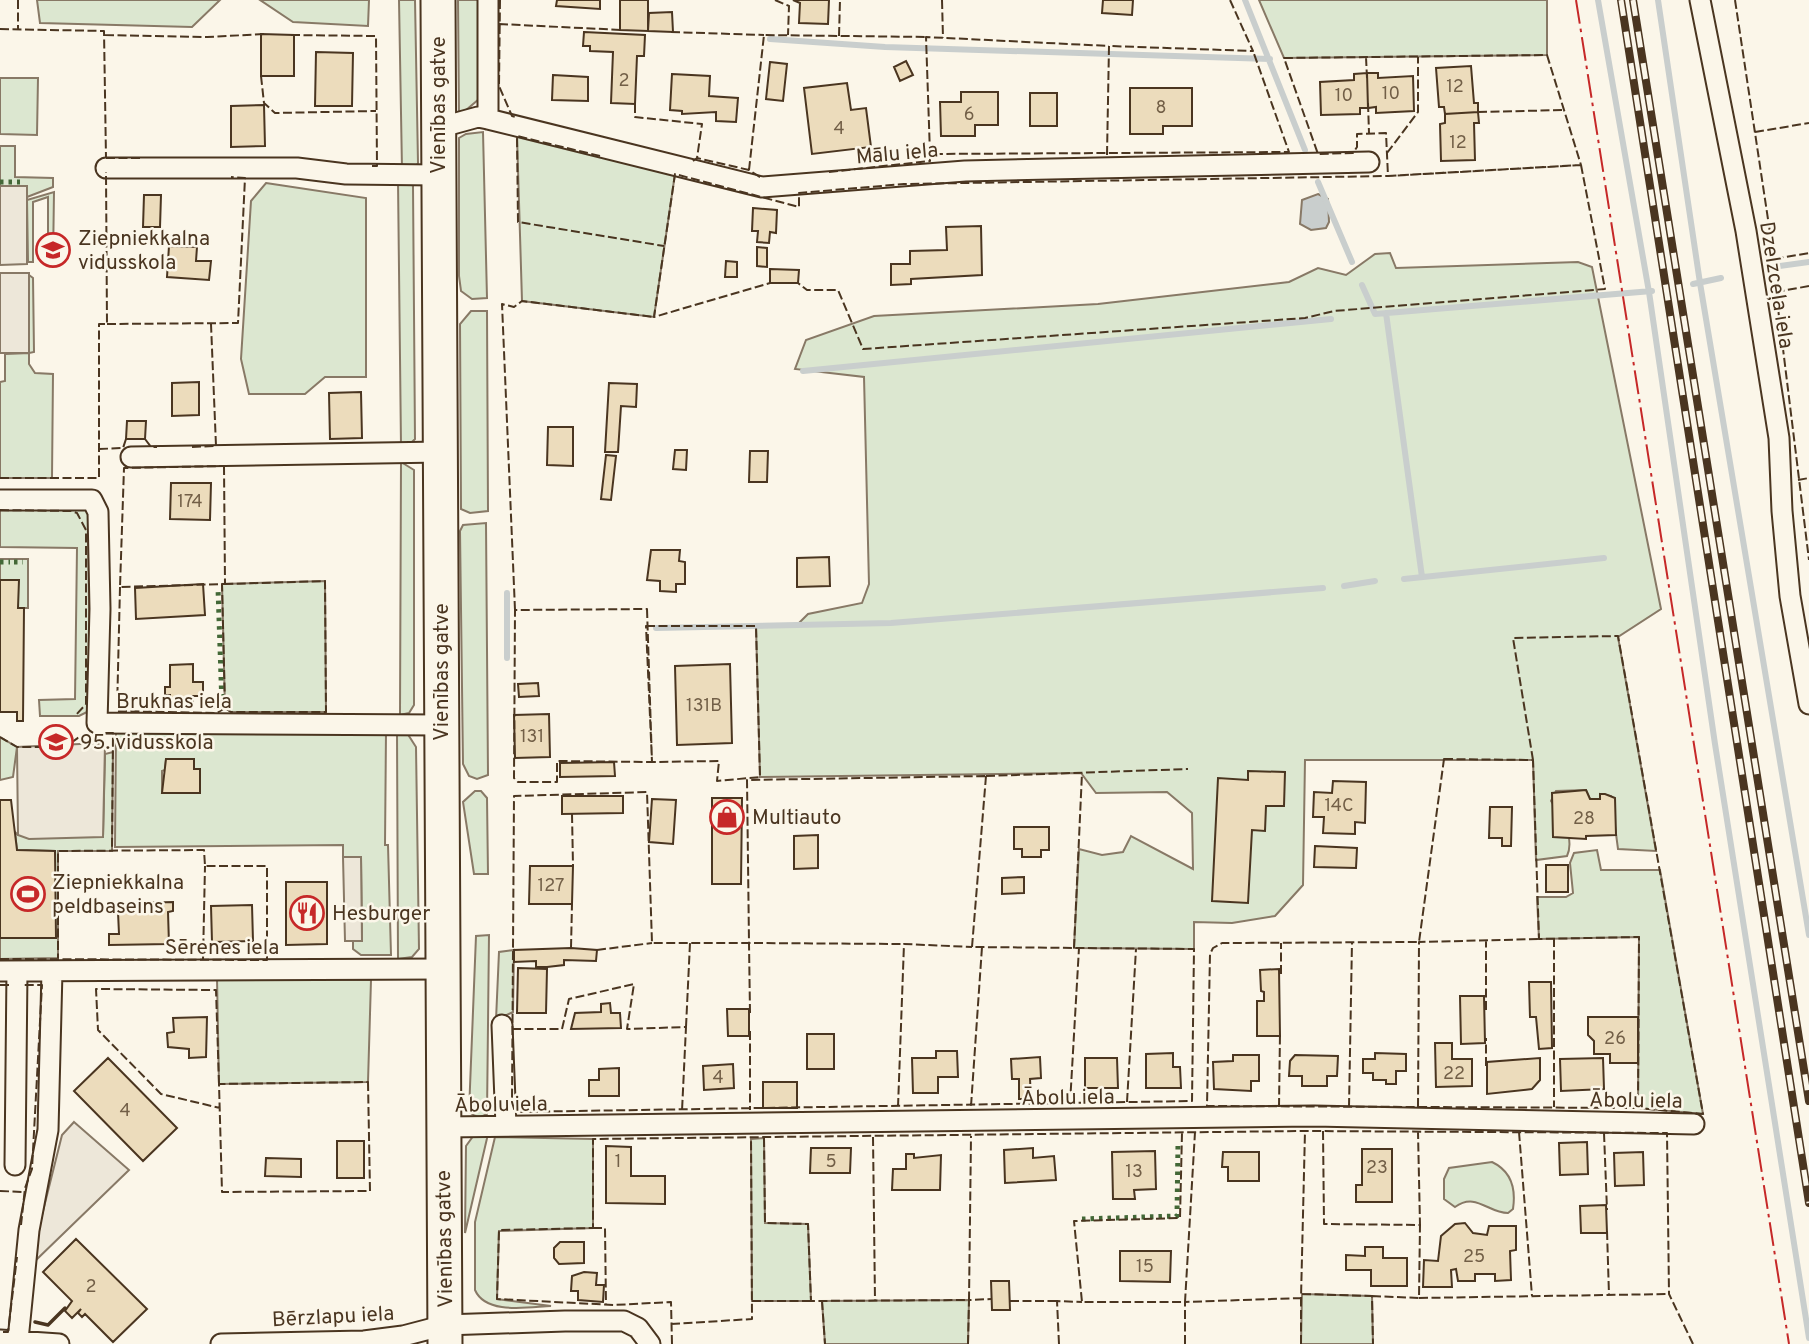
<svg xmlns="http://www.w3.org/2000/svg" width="1809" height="1344" viewBox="0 0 1809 1344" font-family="Overpass,sans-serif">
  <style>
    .green { fill: #dce7d0; stroke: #887966; stroke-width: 2; fill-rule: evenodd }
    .parking { fill: #ede7d9; stroke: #887966; stroke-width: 2 }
    .water { fill: #c9cecd; stroke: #887966; stroke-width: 2 }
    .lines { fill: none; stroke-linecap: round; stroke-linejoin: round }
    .stream { stroke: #c9cecd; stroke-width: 6 }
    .building { fill: #ecdcbc; stroke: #4a3520; stroke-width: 2 }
    .street-casing { stroke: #4a3520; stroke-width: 23 }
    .highway-casing { stroke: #4a3520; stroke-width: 37 }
    .street { stroke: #fbf6e9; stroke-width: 19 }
    .highway { stroke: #fbf6e9; stroke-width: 33 }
    .rail-casing { stroke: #4a3520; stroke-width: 8 }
    .rail { stroke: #fbf6e9; stroke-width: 5; stroke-dasharray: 16; stroke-linecap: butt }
    .hedge { stroke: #436837; stroke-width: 5; stroke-dasharray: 3.5 5; stroke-linecap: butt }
    .fence { stroke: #4a3520; stroke-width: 2; stroke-dasharray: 9 3.5; stroke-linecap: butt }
    .wall { stroke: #4a3520; stroke-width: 3.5 }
    .power { stroke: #c62828; stroke-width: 2; stroke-dasharray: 24 5 3.5 5; stroke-linecap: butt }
    .labels { text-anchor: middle; stroke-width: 5; stroke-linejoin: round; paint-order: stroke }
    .number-label { font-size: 18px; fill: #725f47 }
    .street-label { font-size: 21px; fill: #4a3520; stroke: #fbf6e9 }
    .poi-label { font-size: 21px; fill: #4a3520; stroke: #fbf6e9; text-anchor: start }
  </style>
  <rect width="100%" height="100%" fill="#fbf6e9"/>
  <path class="green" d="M37,0H220L192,27L40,23Z
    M260,0H369L368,26L293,22Z
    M399,0H415L418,163L415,169H402Z
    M458,0H479V99L459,116Z
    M1259,0H1547V55L1284,58Z
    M0,78H38L37,135L0,134Z
    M483,132L487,298L472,299L461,291L459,276V138L466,134Z
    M517,136L675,174L654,317L522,301Z
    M0,146H15V177L53,178V187L27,197V186H0Z
    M398,181L410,183L413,186L415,439L410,444L401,446Z
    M266,183L366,198V377H325L305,394H249L241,359L251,201Z
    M54,192L53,262H48V197L33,202V262H28L27,200Z
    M1390,253L1396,268L1578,262L1592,267L1661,609L1618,637L1656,851L1618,849L1611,796L1600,794V799H1590L1586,790L1556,791L1551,801C1561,815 1575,839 1567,856L1536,860L1533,760H1305L1303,885L1275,916L1232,923L1194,922V949L1074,948L1079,849L1102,855L1123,852L1131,836L1193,869L1192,813L1167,792L1096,793L1081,773L760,777L756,626L797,625L808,614L862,603L869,584L864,377L795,369L806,340L874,316L1098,304L1289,282L1318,268L1346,275L1375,254Z
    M29,275L33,278L34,352L29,353V364L35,373L53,374L52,478H0V382L5,381V354L29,353Z
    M471,311H487L488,511L470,513L461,509L460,324Z
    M401,462L414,470V705L409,713L400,715Z
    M0,508L86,509L88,512L90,701L87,712L79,716H40L39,700L75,699L77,548L0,547Z
    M486,523L488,775L477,779L469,776L463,764L460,531L463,525Z
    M0,559H28V608H18V581L0,580Z
    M325,581L326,712H231L225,708L222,584Z
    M397,731L407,733L416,747L419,949L412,957L398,959Z
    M116,732H386L385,845H388L391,955H361L353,949V941H362L361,857H343V845L115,847ZM166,759H193L194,769L200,770V793L162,792V771L165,770Z
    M0,737L17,747L13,777L0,780Z
    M113,752L112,851H58V958L0,959V938H55V851L17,850L15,832L18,835L103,837L105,754Z
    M475,791H481L487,798L488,874H474L463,802Z
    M1597,850L1601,870H1660L1703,1114L1638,1108L1639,937L1539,939L1537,897H1566L1573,893L1570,863L1574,853Z
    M489,935L487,1114L479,1118L469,1112L476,936Z
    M514,950L513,1012L496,1020L499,952Z
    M217,978L371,980L368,1082L219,1084Z
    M488,1134L465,1233L466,1146L474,1135Z
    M495,1137L593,1139V1228L499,1231L497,1299L551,1306C528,1307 486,1315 475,1290V1222Z
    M764,1138L765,1223L808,1224L811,1301H752L751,1139Z
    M1492,1162C1511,1171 1516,1189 1513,1209L1508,1213C1488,1213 1476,1192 1455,1207L1444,1199V1179L1449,1168Z
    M1302,1294L1372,1296L1373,1344H1301Z
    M969,1300L968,1344H825L822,1301Z"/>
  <path class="parking" d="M0,186H27V264L0,265Z
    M0,273H29V353H0Z
    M80,744H105L103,837L29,839L18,835L17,747Z
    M343,857H361L362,941H345Z
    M74,1122L129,1170L34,1262L33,1251L62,1135Z"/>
  <path class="water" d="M1318,194L1328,199L1329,222L1326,228L1311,230L1300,224L1302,200Z"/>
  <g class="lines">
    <path class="stream" d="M1245,0L1305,150
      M1598,0L1649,292L1715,744L1809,1338
      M1658,0L1700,283L1809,935
      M770,39L885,47L1270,59
      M1318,182L1352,262
      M1772,267L1809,262
      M1693,284L1721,278
      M1362,285L1375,314L1652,291
      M1386,313L1422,577
      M803,371L1331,319
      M1404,579L1604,558
      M1344,586L1375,581
      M507,593V658
      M656,628L891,623L1323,588"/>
  </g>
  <path class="building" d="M557,0H600V9L556,6Z
    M620,0H648V31L620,30Z
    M793,0H829L828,24L799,23L800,3Z
    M1103,0H1133L1132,15L1102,13Z
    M672,12L673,32L648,31L649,13Z
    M584,32L645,35L644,56H637L635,104L611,103L613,52L590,51V46H583Z
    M261,34L294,35V76H261Z
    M316,52L353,53L352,106H315Z
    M906,61L913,75L900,81L894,67Z
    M770,62L787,64L783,101L766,99Z
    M1471,66L1474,103H1478V112L1445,114L1444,107H1439L1436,68Z
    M1367,73L1368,108H1360V114L1321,115L1320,82L1354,80V74Z
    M1367,73H1378V78L1413,76L1414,111L1376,113V107L1368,108Z
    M672,74L710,76L709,96L738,98L736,122L716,121V112L682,114V111L670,110Z
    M553,75L588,77V101L552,100Z
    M847,83L851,110L866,108L871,147L812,154L804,88Z
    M1130,88H1192V126H1163V134H1130Z
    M961,92H998V125H975V136H941L940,102H961Z
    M1030,93H1057V126H1030Z
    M264,105L265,146L231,147V106Z
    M1478,112L1479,123H1474L1475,160L1441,161L1440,124L1445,123V114Z
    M144,195H161L160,227H143Z
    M753,208L777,210L776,233L770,232L769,243L757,242L758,231H752Z
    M981,226L982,275L911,279V284L891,285V264H910V251L947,250L946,227Z
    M169,246L197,247L196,261H211L209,280L167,277Z
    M757,247L767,248V267L757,266Z
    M726,261L737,262V277H725Z
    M770,269L799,270L798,283H770Z
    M199,382V415L172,416V383Z
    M609,383L637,384L636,407L621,406L618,452H605Z
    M361,392L362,438L330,439L329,393Z
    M127,421H146L145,439H126Z
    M548,427H573V466L547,465Z
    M675,450H687L686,470L673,469Z
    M750,451H768L767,482H749Z
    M606,455L616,456L611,500L601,499Z
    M171,483H211L210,520L170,519Z
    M651,550H680L679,561L685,562V584H676V592L660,591V581L647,580Z
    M829,557L830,586L797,587V558Z
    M0,580H19L18,608H24L23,721H17V712H0Z
    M203,584L205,615L136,619L135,588Z
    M193,664V682H203V696H193V704L170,705V695H165V687H170V665Z
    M730,664L732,743L677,745L675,666Z
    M538,683L539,696L519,697L518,684Z
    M549,714L550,757L515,758L514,715Z
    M166,759H194V769H200V793H162Z
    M614,762L615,776L560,777V763Z
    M1248,771L1285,772L1284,806H1266L1265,831L1252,830L1248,903L1212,901L1218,778L1248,780Z
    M1333,781L1366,782L1365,823L1355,822V834L1323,833L1324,817H1313L1314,792L1332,793Z
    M1586,790L1590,799H1600V794H1605L1615,798L1616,835L1586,836V839L1553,837L1552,793Z
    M562,796H623V813L562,814Z
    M712,798H742L741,884H712Z
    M652,799L676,800L673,844L649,842Z
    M0,800H11L17,850L55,851L56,938H0Z
    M1490,807H1512L1511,846H1502V838H1489Z
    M1014,827H1049V850H1041V857H1022V849H1014Z
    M818,835V868L794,869V836Z
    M1315,846L1357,848L1356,868L1314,867Z
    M1546,865H1568V892H1546Z
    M530,866H573L572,904H529Z
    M1024,877V893L1002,894V878Z
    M286,882H327V944L286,945Z
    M173,902V911L168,912L169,944L109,945V934H119L118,912H132V903Z
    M252,905L253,941L212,942L211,906Z
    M571,948L597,950L596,961L564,960V965L547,967H536V961L514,962V950Z
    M518,968L547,969L546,1013H517Z
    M1279,969L1280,1036H1257V1001H1264V992L1261,991L1260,970Z
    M1529,982H1551L1552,1048L1539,1049L1536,1017H1530Z
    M1460,996H1484L1485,1043L1461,1044Z
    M610,1003L611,1013H620L621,1028L571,1029L575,1013L601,1012V1004Z
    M727,1009H749V1036H728Z
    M207,1017L206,1057L189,1058V1049L168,1047L167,1033L174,1032L173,1018Z
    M1588,1017H1638V1063H1610V1054H1594V1041L1588,1035Z
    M807,1034H834V1069H807Z
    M1435,1043H1452V1059H1472V1086L1436,1087Z
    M936,1051H957L958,1077H938V1093H913L912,1058H936Z
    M1173,1053V1067H1180L1181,1088H1146V1054Z
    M1375,1053L1406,1054V1071H1396V1084H1386V1080H1373V1073H1363V1059H1375Z
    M1233,1055H1259V1081H1251V1091L1214,1089L1213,1062L1233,1061Z
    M1295,1055L1338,1056L1337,1076H1327V1086H1302V1076H1289L1290,1061Z
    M1040,1057L1041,1078L1030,1079L1031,1099H1019V1079H1012L1011,1059Z
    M108,1058L177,1128L143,1161L74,1091Z
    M1085,1058H1117L1118,1088H1085Z
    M1540,1058V1080L1532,1089L1487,1094V1062Z
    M1603,1058L1604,1089L1561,1091L1560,1059Z
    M733,1064L734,1088L704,1090L703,1066Z
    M619,1068V1096H589V1080H599V1069Z
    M763,1082H797V1108H763Z
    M337,1141H364V1178H337Z
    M1587,1142L1588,1174L1560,1175L1559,1143Z
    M606,1146L631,1147V1176H665V1204L606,1203Z
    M811,1148H851L850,1173H810Z
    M1033,1148V1158L1054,1156L1056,1180L1005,1183L1004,1150Z
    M1362,1149H1392V1202H1356V1185H1362Z
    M1155,1151L1156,1189L1134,1190L1135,1199H1113L1112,1152Z
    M1223,1152H1259V1181H1228V1167H1222Z
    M1643,1152L1644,1185L1615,1186L1614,1153Z
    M906,1154H914V1158L941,1155L940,1190H892L893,1169H906Z
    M266,1158L301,1159V1177L265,1176Z
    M1606,1205L1607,1233H1581L1580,1206Z
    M1465,1223L1473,1233L1487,1235L1489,1226H1516V1250L1510,1251L1511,1280L1495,1281V1274H1475V1281H1458L1456,1269L1451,1270L1452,1287H1423L1424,1260L1438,1261L1441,1236L1455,1224Z
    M76,1239L147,1309L113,1342L85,1314L82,1317L78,1313L81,1309L72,1318L65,1311L72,1301L43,1272Z
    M560,1242H584V1263L559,1264L554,1258V1248Z
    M1365,1247H1383V1258H1407V1286H1371V1270H1346V1255L1365,1256Z
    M1120,1251H1171L1170,1282L1120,1281Z
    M584,1272L597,1273L596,1285H604L603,1302L578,1300V1291H571L572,1276Z
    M991,1281H1009L1010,1310H992Z"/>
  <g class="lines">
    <g class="street-casing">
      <path id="street" d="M488,0V119
        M1700,0L1746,231L1779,438L1782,511L1790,596L1809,704
        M438,128L478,117L488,119L762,187L965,171L1369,162
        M106,168H297L346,174L438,175
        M131,457L441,452
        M0,500H92L98,512L100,609L97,723L442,725
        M0,971L444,969
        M502,1025L506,1126
        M443,1127L1314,1116L1694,1124
        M15,1165L17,971
        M0,1340L59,1344
        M18,1340L29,1230L48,1130L52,971
        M221,1344L364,1341L403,1336L445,1325L565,1321H624L638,1328L650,1344"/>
    </g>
    <g class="highway-casing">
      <path id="highway" d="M438,0L445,1344"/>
    </g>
    <use href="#street" class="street"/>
    <use href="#highway" class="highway"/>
    <g class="rail-casing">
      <path id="rail" d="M1621,0L1809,1203
        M1633,0L1809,1101"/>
    </g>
    <use href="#rail" class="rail"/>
    <path class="hedge" d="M0,182H20
      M0,562H10
      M14,562H23
      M205,706H222L218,588
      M1082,1219L1177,1216L1178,1144"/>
    <path class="fence" d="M18,0V29
      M500,0L499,86L512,116L516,117
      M775,0L789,6L788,35
      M942,0L943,38
      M1735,0L1774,259L1809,253
      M499,24L622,30
      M0,29L104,31L106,158
      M671,32L764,35
      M105,35L207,37L266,34
      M291,35L376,36L377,166H372
      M839,36L840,0
      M1547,55L1581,165L1388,176L1386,133L1357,134V147L1353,153L1318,154L1284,58Z
      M1366,57L1367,78
      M261,76L264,103L275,113L376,111
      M1368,103L1369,133
      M635,104V117L702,124L697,158
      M1478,112L1564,110
      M1755,132L1809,123
      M1387,153L1418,112V57
      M930,154L926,37L1109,46
      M1107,155L1109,46L1253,51L1230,0
      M600,156L517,136L518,222L664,246
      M106,158H141
      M693,161L697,158L749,170L763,179
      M1581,165L1605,289L1334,311L1305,318L863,349L838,290H807L798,283H770L654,317L675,174L799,207V193L904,184L1388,176Z
      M749,170L764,35L926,37
      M829,172L930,161V154L1289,152L1253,51
      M1809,286L1776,292L1809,560
      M107,324L238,323L245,178L231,177
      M145,439L151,447H157
      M192,447L216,446L211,324
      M99,449L123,448L126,439
      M224,466L225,584L120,587L124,468Z
      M0,478H99V324H107L106,172
      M1798,480L1809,478
      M0,510L71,511L77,513L86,530V704L76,715
      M120,587L117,711L217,713L225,708L222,584
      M647,609L652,762L557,761V782H518L514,778L515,610Z
      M515,610L502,304L514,307L522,301L654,317
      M646,626H756L760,777L717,781L719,761L652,762Z
      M225,708L231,712H326L325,581L225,584
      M0,737L17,747H65L85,733H113L112,851
      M1444,759L1533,760L1539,939L1639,937L1638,1108L1207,1106L1210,954L1213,948L1222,943L1419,942Z
      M1533,760L1513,638L1618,636L1703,1114L1638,1108
      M986,776L972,947L1194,949L1192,1101L515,1112L512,1102L514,796L647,792L652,943H749L747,780Z
      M986,776L1188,769
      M572,814L573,866
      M1554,938V1107
      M571,948L572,904
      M1074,948L1082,773
      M597,950L652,943
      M0,959L267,960V866H205L204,850L58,851V958
      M203,960L205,866
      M1281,974V943
      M0,985H11
      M1486,1010V940
      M750,1013L749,943L904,944
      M686,1027L690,943
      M512,1029H562L569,999L634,984L627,1029L686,1027L682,1111
      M750,1031V1110
      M1486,1066V1038
      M368,1082L370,1191L222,1192L219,1084Z
      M219,1084L216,990L96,989L98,1030L161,1094L220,1108
      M1127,1102L1136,949
      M1070,1104L1079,948
      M971,1106L982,947
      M898,1107L904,944L972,947
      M1279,1107L1280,1033
      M1349,1107L1352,942
      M1418,1107L1419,942L1539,939
      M1323,1131L1324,1224L1420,1225L1418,1132
      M1519,1132L1532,1296
      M1182,1133L1180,1218L1074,1221L1082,1302H1185L1195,1132
      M1604,1133L1607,1210
      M873,1137L875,1301
      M764,1138L765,1223L808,1224L811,1301L969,1300L971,1136
      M0,1191L24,1192
      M21,1225L25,1188L32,1169L42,985H22
      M593,1228H605L606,1305
      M1607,1231L1609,1295
      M1302,1294L1372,1296L1373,1344
      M1372,1296L1419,1298L1420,1225
      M1419,1298L1669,1294
      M752,1301H811
      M822,1301L825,1344
      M1010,1301H1057
      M671,1324L752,1319L751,1139
      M3,1332H8L17,1257
      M672,1344L671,1302L614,1305L497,1299L499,1230L593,1228V1139L1305,1131L1667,1133L1669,1294L1693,1344
      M968,1344L969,1300L991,1299
      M1059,1344L1057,1301L1082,1302
      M1185,1344V1302L1301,1298L1305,1131
      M1301,1344V1298"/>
    <path class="wall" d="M35,1322L48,1325L65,1308"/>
    <path class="power" d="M1576,0L1789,1344"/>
  </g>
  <defs>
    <g id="school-ring" transform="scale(1.75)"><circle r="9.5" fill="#fbf6e9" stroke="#c62828" stroke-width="1.5"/><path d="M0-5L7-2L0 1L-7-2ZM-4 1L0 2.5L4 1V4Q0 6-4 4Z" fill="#c62828"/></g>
    <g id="shop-ring" transform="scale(1.75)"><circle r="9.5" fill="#fbf6e9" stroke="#c62828" stroke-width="1.5"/><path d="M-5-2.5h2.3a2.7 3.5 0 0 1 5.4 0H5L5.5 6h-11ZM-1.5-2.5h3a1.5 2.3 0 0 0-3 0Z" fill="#c62828"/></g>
    <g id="stadium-ring" transform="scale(1.75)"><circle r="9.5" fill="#fbf6e9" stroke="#c62828" stroke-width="1.5"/><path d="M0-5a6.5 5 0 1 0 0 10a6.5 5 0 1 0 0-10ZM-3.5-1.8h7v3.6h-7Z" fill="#c62828"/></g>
    <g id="restaurant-ring" transform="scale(1.75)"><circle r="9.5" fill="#fbf6e9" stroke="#c62828" stroke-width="1.5"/><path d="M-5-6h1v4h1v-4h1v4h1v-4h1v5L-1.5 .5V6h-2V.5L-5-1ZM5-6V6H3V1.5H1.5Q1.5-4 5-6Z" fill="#c62828"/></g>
  </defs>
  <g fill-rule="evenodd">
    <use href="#school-ring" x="53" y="250"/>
    <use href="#school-ring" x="56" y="742"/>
    <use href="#shop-ring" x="727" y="817"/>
    <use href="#stadium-ring" x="28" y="894"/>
    <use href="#restaurant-ring" x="307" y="913"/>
  </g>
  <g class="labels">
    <g class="number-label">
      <text x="624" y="86">2</text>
      <text x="1455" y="92">12</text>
      <text x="1391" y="99">10</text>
      <text x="1344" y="101">10</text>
      <text x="1161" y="113">8</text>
      <text x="969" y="120">6</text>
      <text x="839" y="134">4</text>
      <text x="1458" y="148">12</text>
      <text x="190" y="507">174</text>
      <text x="704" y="711">131B</text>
      <text x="532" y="742">131</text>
      <text x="1339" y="811">14C</text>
      <text x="1584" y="824">28</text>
      <text x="551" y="891">127</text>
      <text x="1615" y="1044">26</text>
      <text x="1454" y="1079">22</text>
      <text x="718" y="1083">4</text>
      <text x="125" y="1116">4</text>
      <text x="618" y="1167">1</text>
      <text x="831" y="1167">5</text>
      <text x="1377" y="1173">23</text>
      <text x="1134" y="1177">13</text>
      <text x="1474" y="1262">25</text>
      <text x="1145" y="1272">15</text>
      <text x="91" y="1292">2</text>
    </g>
    <g class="street-label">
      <text transform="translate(438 105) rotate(-90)" y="7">Vienības gatve</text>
      <text transform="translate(897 153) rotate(-5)" y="7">Mālu iela</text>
      <text transform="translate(1777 285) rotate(81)" y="7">Dzelzceļa iela</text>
      <text transform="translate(441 672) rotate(-90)" y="7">Vienības gatve</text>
      <text x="174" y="708">Bruknas iela</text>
      <text x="222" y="954">Sērenes iela</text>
      <text transform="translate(1068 1097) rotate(-1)" y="7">Ābolu iela</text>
      <text transform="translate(1636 1100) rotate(1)" y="7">Ābolu iela</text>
      <text transform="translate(501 1104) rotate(-1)" y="7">Ābolu iela</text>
      <text transform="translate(444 1239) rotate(-91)" y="7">Vienības gatve</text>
      <text transform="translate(333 1316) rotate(-3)" y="7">Bērzlapu iela</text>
    </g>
    <g class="poi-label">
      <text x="78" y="245">Ziepniekkalna<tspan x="78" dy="24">vidusskola</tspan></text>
      <text x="80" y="749">95. vidusskola</text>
      <text x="752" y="824">Multiauto</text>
      <text x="52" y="889">Ziepniekkalna<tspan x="52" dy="24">peldbaseins</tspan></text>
      <text x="332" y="920">Hesburger</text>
    </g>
  </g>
</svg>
